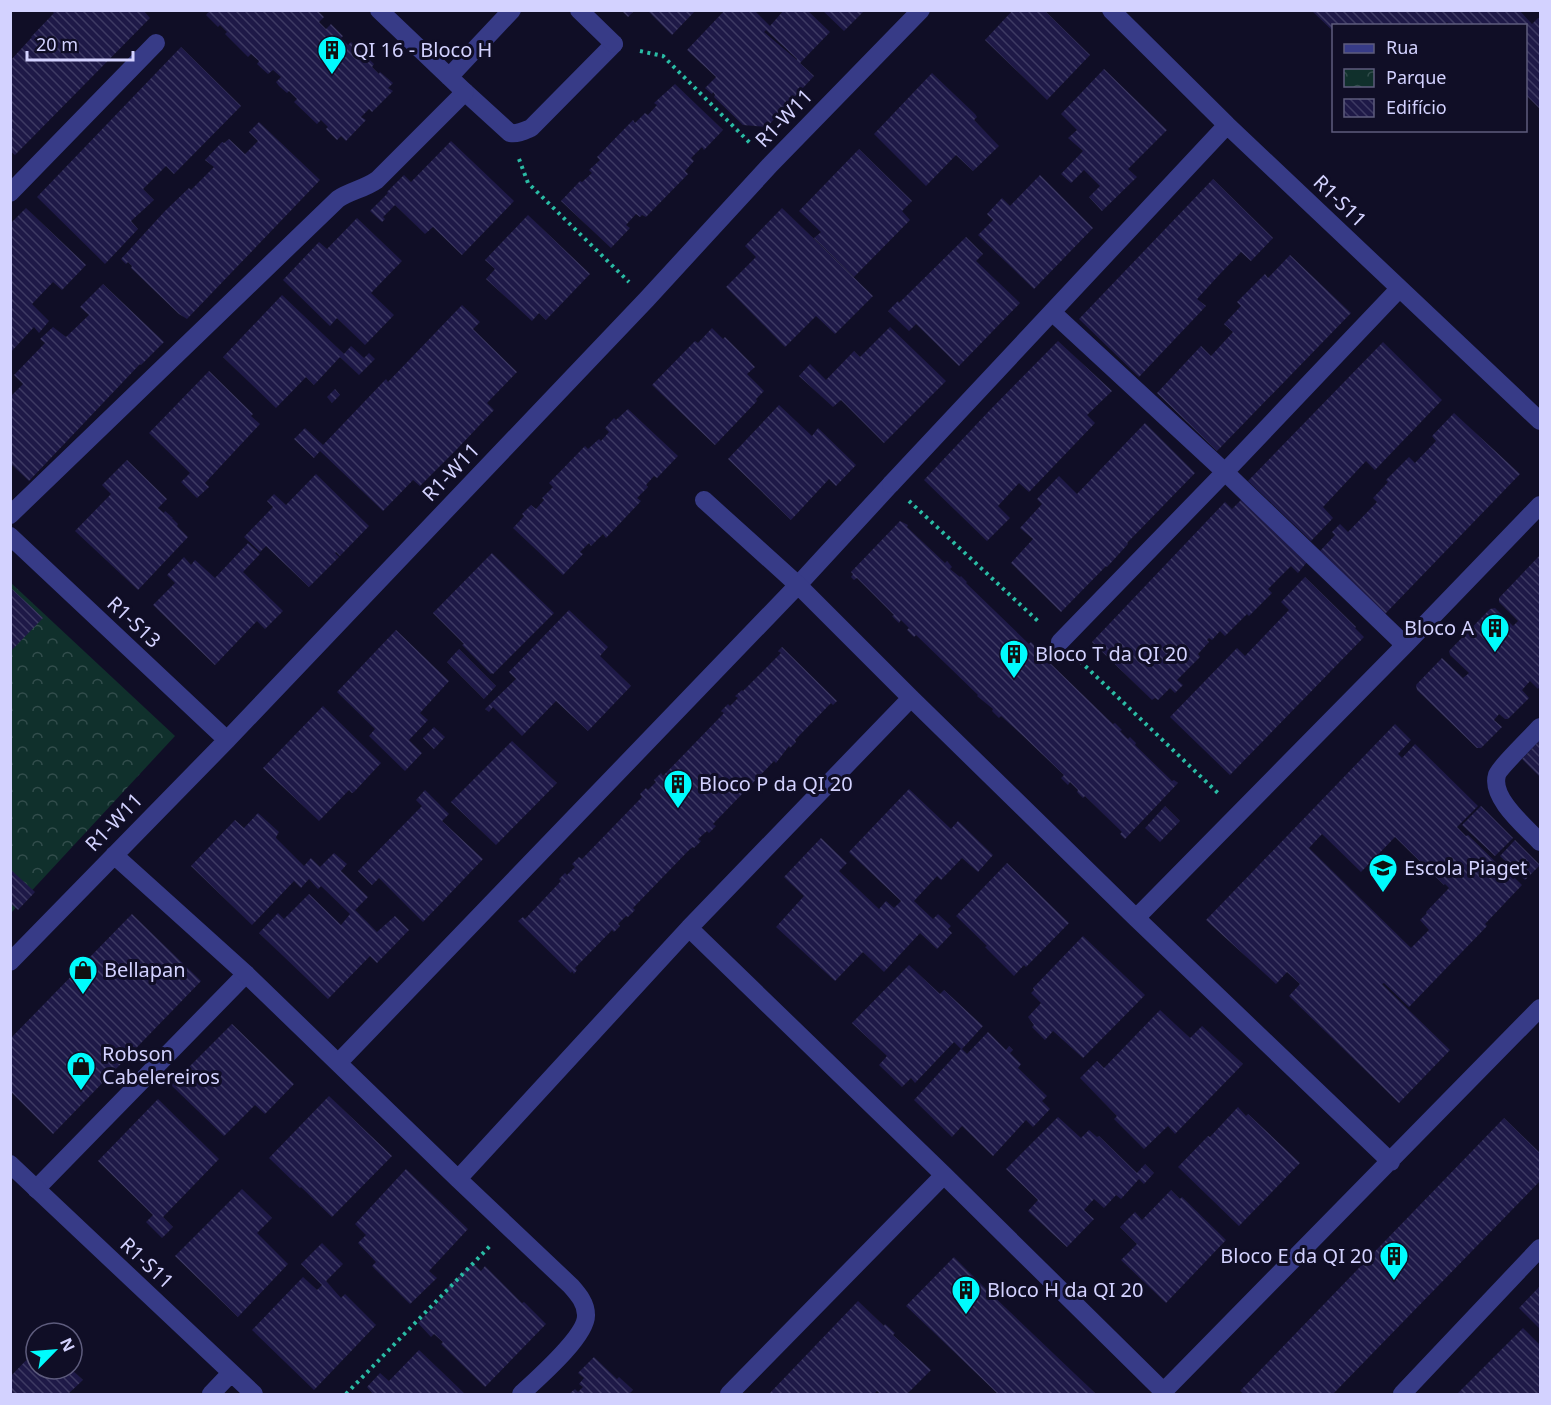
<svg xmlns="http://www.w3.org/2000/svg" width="1551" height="1405" viewBox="0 0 1551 1405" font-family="'Noto Sans',sans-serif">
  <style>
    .park { fill: url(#park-crowns) }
    .building { fill: url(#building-back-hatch); fill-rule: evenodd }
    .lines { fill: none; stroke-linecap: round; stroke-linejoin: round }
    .path { stroke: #2abca5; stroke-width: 4; stroke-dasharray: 3 4.5; stroke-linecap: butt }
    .lane { stroke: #373b87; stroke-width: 18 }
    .street { stroke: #373b87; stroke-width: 18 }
    .labels { text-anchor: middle; stroke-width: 6; stroke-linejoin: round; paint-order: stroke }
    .poi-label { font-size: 20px; fill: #d3d2ff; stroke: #100e26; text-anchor: start }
    .street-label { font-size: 20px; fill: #d3d2ff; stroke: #100e26 }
  </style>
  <defs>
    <pattern id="park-crowns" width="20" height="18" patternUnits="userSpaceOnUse" patternTransform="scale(1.5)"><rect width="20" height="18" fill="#10302c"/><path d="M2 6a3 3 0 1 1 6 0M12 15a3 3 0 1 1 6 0" fill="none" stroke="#324d4c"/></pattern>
    <pattern id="building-back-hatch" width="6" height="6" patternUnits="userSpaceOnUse" patternTransform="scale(1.5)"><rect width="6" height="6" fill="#1e1947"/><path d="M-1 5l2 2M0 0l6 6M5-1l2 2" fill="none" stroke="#3e3a63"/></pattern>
  </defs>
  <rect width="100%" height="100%" fill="#100e26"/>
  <path class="park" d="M10,582L175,736L11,913H10Z"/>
  <path class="building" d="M51,10H143L150,18L15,155L10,151V61L32,37H31L54,13Z
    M210,10H317L324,17L319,22L326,29L331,24L343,36L341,38L348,45L351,42L374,64L372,67L379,74L380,72L393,83L388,88L393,91L372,112L369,109L361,117L366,120L346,141L341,136L337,140L326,129L328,127L321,120L317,124L294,102L297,99L289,91L287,93L279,86L276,82L281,77L273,70L268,74L257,64L259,61L251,54L248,57L225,34L227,32L220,25L218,27L206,15Z
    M621,10H635L628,17Z
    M647,10H696L672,35Z
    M725,10H754L770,26L784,10H807L830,32L800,63L814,76L767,127L743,125L714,97L715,95L713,92L712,94L705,88L716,77L687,50ZM766,30L797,59V60L764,32Z
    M822,10H865L844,31Z
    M1013,10H1044L1090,55L1047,100L985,40Z
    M1311,10H1519L1532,24L1538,18L1540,20V109L1526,95V26H1450L1447,22L1444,26H1334V32Z
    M181,47L241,106L174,174L166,166L143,189L154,200L131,221L138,229L105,264L37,197Z
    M1104,69L1167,130L1128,169L1137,177L1102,211L1089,197L1100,186L1084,170L1071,183L1061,174L1083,151L1068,138L1077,130L1061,114Z
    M932,73L975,114L977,117L974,120L999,146L973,171L956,155L926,186L874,134Z
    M675,84L723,130L704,150L702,147L691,158L694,161L685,171L688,174L646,217L642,215L640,217L636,214L626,225L630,228L611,248L561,201L580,181L582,182L592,173L589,170L600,160L597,157L633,120L635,123L645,113L648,115L657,105L654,103Z
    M259,122L320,180L187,319L179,314L131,268L132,266L128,262L126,264L121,259L165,211L189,188L191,190L214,167L205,160L222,142L224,143L229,139L245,154L258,141L249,132Z
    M451,141L514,201L462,255L433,227L425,234L395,205L383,217L385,219L382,222L370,211L388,193L387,192L404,175L411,182Z
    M859,149L912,201L902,211L910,220L854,277L814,238L821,232L799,211Z
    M1040,175L1093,228L1034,289L978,235L993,220L987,214L1002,198L1010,206Z
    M1213,179L1273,238L1251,261L1241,252L1219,275L1197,299L1206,306L1139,377L1079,319Z
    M26,208L86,265L62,290L53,282L32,304L49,321L39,333L34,327L10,353V224Z
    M782,208L873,296L835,334L816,316L785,347L726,287L756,257L745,246Z
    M528,215L590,274L546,320L539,313L532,321L486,279L495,269L485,260Z
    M357,218L402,261L371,293L394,315L365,345L337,318L330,326L283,280L319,242L327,249Z
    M966,237L983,254L976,261L1020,303L959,366L916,324L909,331L888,311L898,301L899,303Z
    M1290,255L1351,313L1217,451L1157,393L1201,346L1211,356L1233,332L1224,324L1241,306L1237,302L1265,274L1268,278Z
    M103,284L164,342L141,365L140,364L29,481L10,463V397L23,384L14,375L45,343L40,339L53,327L66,337L89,315L80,307Z
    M282,295L344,354L351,346L364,358L369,353L375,359L359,375L340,357L314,385L306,377L276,408L223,357Z
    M462,305L480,322L473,329L517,372L487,403L494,410L458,448L420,486L413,480L383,511L320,451L314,458L294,439L305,428L323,445L386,379L388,382Z
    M890,327L946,381L884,443L841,400L833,407L799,376L810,364L826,380L854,351L860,357Z
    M712,328L723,339L725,337L755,367L747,374L764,391L756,399L757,401L715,445L652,385L695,341L698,343Z
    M1058,341L1112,391L1087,415L1095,423L1029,492L1019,483L998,506L1010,518L987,541L924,480L990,410Z
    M1383,342L1442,400L1375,470L1366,461L1323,507L1333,518L1311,541L1248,481Z
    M209,371L253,414L251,416L260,424L205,483L209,487L197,498L181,482L190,473L149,433Z
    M335,389L340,395L332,403L327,397Z
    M779,405L812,436L818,428L856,465L836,486L829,479L791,520L728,459Z
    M628,409L678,456L657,478L654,476L646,485L648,487L637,498L641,501L606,538L603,534L591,546L589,543L580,552L583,554L563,575L513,528L524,516L522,514L531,505L536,509L544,500L542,498L553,487L549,483L585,446L588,449L599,439L601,441L609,432L605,428L614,418L616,420Z
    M1454,413L1520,474L1385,614L1320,551L1335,535L1332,532L1340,524L1348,532L1377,502L1373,498L1388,482L1386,480L1409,457L1415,463L1436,441L1432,436Z
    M1145,423L1195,473L1127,543L1128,544L1107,567L1106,566L1061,612L1011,563L1033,539L1020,528L1042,504L1037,499L1059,476L1077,494Z
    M127,460L167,499L158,508L164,513L165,511L173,518H172L178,524L177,526L188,537L138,590L75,531L111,494L102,485Z
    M316,474L369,526L340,556L336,552L335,553L339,557L309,587L266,546L260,552L244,537L273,507L267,501L274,494L286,505Z
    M1242,499L1307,562L1298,573L1291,566L1268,589L1272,593L1249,616L1247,614L1225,636L1220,631L1212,640L1209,638L1207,640L1209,642L1198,654L1200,657L1177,680L1183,685L1175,693L1170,688L1158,700L1155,698L1152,700L1092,642L1225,502L1232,509Z
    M900,521L908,525L907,527L945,563L947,561L952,567L950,569L960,577L961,576L967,582L966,583L1029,644L1031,642L1037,648L1035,650L1044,658L1045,657L1052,663L1051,664L1113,724L1115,723L1122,730L1120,731L1128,739L1130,737L1136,743L1135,745L1172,781L1174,780L1178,783L1125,839L1120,834L1122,832L1085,796L1083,798L1077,792L1078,790L1070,782L1068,785L1061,778L1064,775L1021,734L1001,716L999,718L992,711L993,709L977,696L978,695L916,635L914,637L907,630L909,628L901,620L899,623L892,616L894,615L857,578L854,580L851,577L853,574L851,572Z
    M248,543L260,554L243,572L283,611L265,629L257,621L215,665L153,605L175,583L167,575L184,557L191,565L195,560L215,578Z
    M492,553L554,613L493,674L492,673L491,674L462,645L464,644L433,613Z
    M1540,555V686L1538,689L1530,681L1522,690L1529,698L1508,719H1505L1499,714L1494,720L1502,727L1481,748H1477L1417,690L1416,685L1442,658L1463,678L1469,673L1450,655L1449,651L1490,609L1495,608L1513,626L1518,621L1499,602V598Z
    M1305,577L1356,627L1355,628L1364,637L1230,775L1170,717L1237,648L1245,656L1289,610L1281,602Z
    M10,587L43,618L10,652Z
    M569,610L608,647L600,656L631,686L588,731L556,701L522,736L493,707L489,712L485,709L516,679L509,672Z
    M396,630L449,681L420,713L428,720L409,740L422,753L405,771L369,736L375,729L337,692Z
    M782,647L837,701L833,705L831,703L795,740L796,742L790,748L789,746L776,763L774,761L713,824L716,826L709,833L707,831L698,839L701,841L694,848L693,847L689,850L633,908L635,910L628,917L626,916L618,924L620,926L614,932L612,930L575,968L577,970L574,974L572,971L571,973L518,921L523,917L525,919L561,881L559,879L565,873L567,875L575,867L572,864L579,857L582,859L642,797L640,794L646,788L648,790L656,782L654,780L661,773L663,776L724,713L721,711L728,704L730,706L738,698L735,696L742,690L743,691L781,653L778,651Z
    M459,649L496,686L484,699L447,662Z
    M323,706L381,763L354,792L352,793L349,790L319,821L263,768Z
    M1395,724L1411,740L1398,754L1402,758L1415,744L1478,806L1457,827L1466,836L1468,835L1513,879L1515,878L1522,885L1485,924L1487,926L1409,1007L1384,983L1382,984L1450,1050L1399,1103L1289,996L1300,984L1287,972L1276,984L1206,920ZM1322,834L1361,872L1395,837L1444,885L1445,884L1449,888L1426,912L1427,913L1420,920L1429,930L1411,948L1309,848Z
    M434,727L445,737L434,749L423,738Z
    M1540,740V777L1522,759Z
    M512,741L557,783L496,845L451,802Z
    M909,789L951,829L958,821L993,855L978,872L962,858L941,880L937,876L914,901L933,919L938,914L951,926L948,929L952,933L937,949L920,933L884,972L863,952L835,981L776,927L804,896L784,877L821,838L847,863L839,871L879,909L886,901L894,908L901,901L849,852Z
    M425,790L449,814L442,821L483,859L423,922L379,878L372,885L358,871L422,806L416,800Z
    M1165,806L1180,821L1160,842L1145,828Z
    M1481,806L1513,838L1495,856L1462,825Z
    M258,813L279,832L276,837V838L304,866L311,858L320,867L334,853L347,864L341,871L368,897L355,910L377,932L395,916L409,930L377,963L370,956L328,999L259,933L278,913L284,919L309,894L341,925L350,914L321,886L318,889L309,879L301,888L294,881L252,925L191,866L235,820L244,828Z
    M1515,840L1540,865L1525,880L1500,856Z
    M1007,863L1069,923L1026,967L1024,965L1014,976L985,947L987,946L956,916Z
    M10,869L35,892L18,910L10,903Z
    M132,914L201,981L53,1134L10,1091V1039Z
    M1083,936L1145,995L1083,1058L1053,1031L1045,1040L1032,1027L1034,1025L1028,1017L1041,1003L1031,993L1034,990L1033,988Z
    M909,965L940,994L944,990L983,1026L962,1049L967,1054L988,1032L1006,1050L1009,1046L1013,1050L1010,1053L1021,1064L1018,1068L1047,1096L1042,1101L1050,1109L1033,1127L1026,1120L993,1156L962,1126L952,1137L914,1100L961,1049L954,1042L915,1083L911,1078L902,1087L879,1065L887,1056L852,1023Z
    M1160,1010L1190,1038L1202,1026L1243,1064L1175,1134L1168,1126L1144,1149L1114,1119L1117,1116L1080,1078L1097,1061L1104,1068Z
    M232,1024L294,1084L265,1114L255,1105L224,1136L171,1085Z
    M329,1096L392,1156L332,1217L301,1187L300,1188L269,1158Z
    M158,1099L219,1159L163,1217L173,1227L162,1238L146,1222L153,1215L98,1161Z
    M1238,1107L1246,1116L1248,1114L1300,1163L1239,1226L1178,1167L1208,1136L1210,1137Z
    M1058,1117L1081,1138L1089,1130L1097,1137L1099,1136L1137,1173L1145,1164L1154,1173L1144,1184L1139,1179L1121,1199L1116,1195L1104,1208L1094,1199L1084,1210L1094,1219L1067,1247L1028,1211L1038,1200L1006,1169Z
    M1504,1118L1540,1153V1181L1333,1394H1244L1240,1391Z
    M406,1169L468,1229L429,1271L437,1278L410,1304L372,1266L376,1262L358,1243L366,1235L355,1224Z
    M242,1189L272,1218L257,1233L288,1264L238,1317L175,1256Z
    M1171,1190L1180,1199L1182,1197L1226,1240L1166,1303L1121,1260L1137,1244L1120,1227L1135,1212L1142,1220Z
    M322,1243L343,1264L326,1281L341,1298L345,1294L376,1325L314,1390L252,1330L303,1277L317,1290L322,1285L301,1264Z
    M954,1257L988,1291L1096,1394H998L927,1326L906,1306Z
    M474,1264L481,1271L485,1266L522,1303L524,1302L546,1324L485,1387L441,1344L443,1342L434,1334L431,1337L418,1323L449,1291L446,1289L471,1265L472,1266Z
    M1540,1286V1329L1519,1308Z
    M858,1301L884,1326L885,1324L895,1333L893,1335L931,1370L907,1394H880L877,1391L874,1394H769Z
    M1523,1328L1540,1345V1394H1457Z
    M36,1350V1369H71L83,1380L68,1394H10V1377Z
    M419,1350L439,1369L465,1394H373L367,1387L380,1373L389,1381Z
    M594,1357L617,1379L619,1377L633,1390L630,1393L632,1394H569L575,1389L578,1392L583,1387L579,1384L584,1378L578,1373Z"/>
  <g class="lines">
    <path class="path" d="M640,51L663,56L751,144
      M519,159L528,183L629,282
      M909,501L1040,623
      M1080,661L1220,795
      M346,1394L490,1246"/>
    <path class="lane" d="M465,92L510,133C518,134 524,131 531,128L614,44
      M798,585L891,484
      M36,1189L246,974"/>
    <path class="street" d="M579,10L614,44
      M1111,10L1227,125L1540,421
      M449,77L512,10
      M10,193L156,43
      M1052,312L1225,472L1405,645
      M891,484L1227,125
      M704,500L798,585L911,698L1136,918L1391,1162
      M10,515L338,199C350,191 364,189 377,180L465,92L379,10
      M10,536L227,740
      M1060,642L1225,472L1399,289
      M1540,727C1533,735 1499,768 1497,775C1490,798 1526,827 1540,842
      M114,855L246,974L458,1179L571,1286C578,1294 586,1303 586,1315C587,1336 537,1379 521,1394
      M1136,918L1405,645L1540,505
      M689,928L944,1175L1166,1394
      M10,962L227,740L647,299L771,164L921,10
      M338,1063L798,585
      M10,1164L254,1394
      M458,1179L689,928L911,698
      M1163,1392L1540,1008
      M211,1394L231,1373
      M729,1394L944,1175
      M1402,1394L1540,1248"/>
  </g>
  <defs>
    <g id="building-pin" transform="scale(1.5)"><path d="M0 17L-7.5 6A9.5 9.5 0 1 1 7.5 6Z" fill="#00fbfd" stroke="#100e26"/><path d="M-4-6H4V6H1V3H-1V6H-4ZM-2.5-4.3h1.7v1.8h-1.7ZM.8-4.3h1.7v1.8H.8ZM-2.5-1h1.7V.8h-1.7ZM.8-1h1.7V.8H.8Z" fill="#111"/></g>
    <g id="school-pin" transform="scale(1.5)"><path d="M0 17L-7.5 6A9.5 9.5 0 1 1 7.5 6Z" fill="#00fbfd" stroke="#100e26"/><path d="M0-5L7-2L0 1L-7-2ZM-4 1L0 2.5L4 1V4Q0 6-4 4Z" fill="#111"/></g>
    <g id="shop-pin" transform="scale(1.5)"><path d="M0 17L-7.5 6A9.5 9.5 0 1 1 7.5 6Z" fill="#00fbfd" stroke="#100e26"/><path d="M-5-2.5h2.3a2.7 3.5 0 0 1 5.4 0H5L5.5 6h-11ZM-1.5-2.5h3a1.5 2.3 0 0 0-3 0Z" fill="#111"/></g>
  </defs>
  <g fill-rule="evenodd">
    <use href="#building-pin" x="332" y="50"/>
    <use href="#building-pin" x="1495" y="628"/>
    <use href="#building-pin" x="1014" y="654"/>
    <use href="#building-pin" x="678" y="784"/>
    <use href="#school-pin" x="1383" y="868"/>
    <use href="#shop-pin" x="83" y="970"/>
    <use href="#shop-pin" x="81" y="1066"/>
    <use href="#building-pin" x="1394" y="1256"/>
    <use href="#building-pin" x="966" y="1290"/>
  </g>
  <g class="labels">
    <g class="poi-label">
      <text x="353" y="57">QI 16 - Bloco H</text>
      <text x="1474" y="635" text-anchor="end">Bloco A</text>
      <text x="1035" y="661">Bloco T da QI 20</text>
      <text x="699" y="791">Bloco P da QI 20</text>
      <text x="1404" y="875">Escola Piaget</text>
      <text x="104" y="977">Bellapan</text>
      <text x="102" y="1061">Robson<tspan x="102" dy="23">Cabelereiros</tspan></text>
      <text x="1373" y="1263" text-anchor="end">Bloco E da QI 20</text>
      <text x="987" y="1297">Bloco H da QI 20</text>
    </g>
    <g class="street-label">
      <text transform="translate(784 118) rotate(-46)" y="7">R1-W11</text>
      <text transform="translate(1340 201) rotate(44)" y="7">R1-S11</text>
      <text transform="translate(451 472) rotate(-46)" y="7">R1-W11</text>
      <text transform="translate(134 622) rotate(43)" y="7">R1-S13</text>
      <text transform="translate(114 822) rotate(-46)" y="7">R1-W11</text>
      <text transform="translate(147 1263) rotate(43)" y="7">R1-S11</text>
    </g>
  </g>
  <rect width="1551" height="1405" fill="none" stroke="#d3d2ff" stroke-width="24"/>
  <rect x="1332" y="24" width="195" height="108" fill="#100e26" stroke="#5e5c7d" stroke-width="1.5"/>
  <rect x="1344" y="44" width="30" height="9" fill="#373b87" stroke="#5e5c7d" stroke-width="1.5"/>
  <text x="1386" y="54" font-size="18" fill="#d3d2ff">Rua</text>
  <rect x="1344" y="69" width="30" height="18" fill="url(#park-crowns)" stroke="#5e5c7d" stroke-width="1.5"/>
  <text x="1386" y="84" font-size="18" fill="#d3d2ff">Parque</text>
  <rect x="1344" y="99" width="30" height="18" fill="url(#building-back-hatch)" stroke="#5e5c7d" stroke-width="1.5"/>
  <text x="1386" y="114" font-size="18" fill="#d3d2ff">Edifício</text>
  <g transform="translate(54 1351) rotate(65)"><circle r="28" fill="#100e26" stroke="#5e5c7d" stroke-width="1.5"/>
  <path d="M0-4.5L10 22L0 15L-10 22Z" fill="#00fbfd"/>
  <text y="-9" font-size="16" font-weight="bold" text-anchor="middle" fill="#d3d2ff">N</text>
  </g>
  <path d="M27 51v9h106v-9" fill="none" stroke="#d3d2ff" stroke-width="3"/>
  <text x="36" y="51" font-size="18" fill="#d3d2ff" stroke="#100e26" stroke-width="4.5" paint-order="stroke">20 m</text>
</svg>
